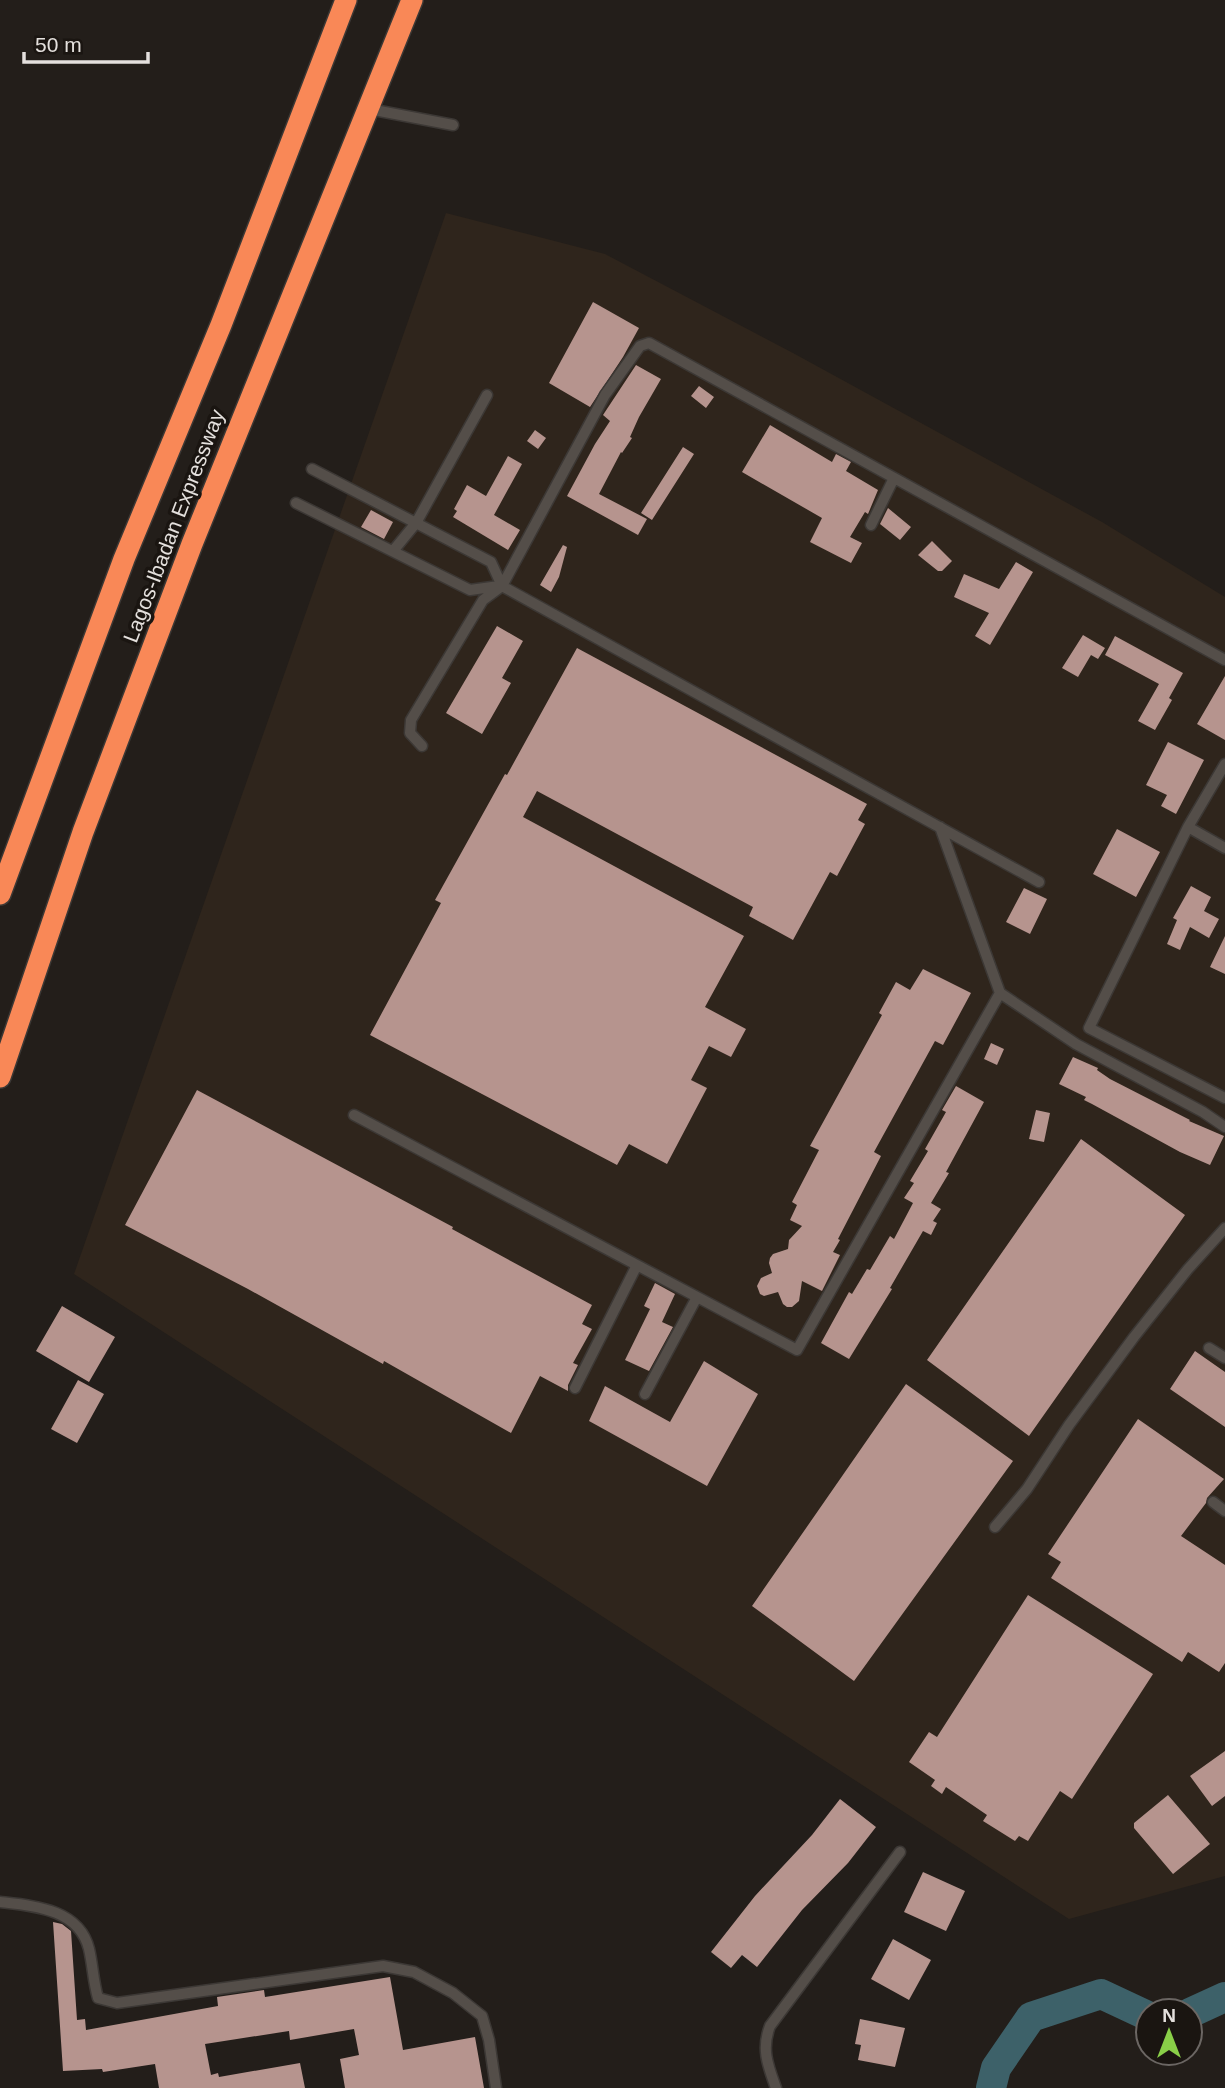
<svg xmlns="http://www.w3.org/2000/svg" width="1225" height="2088" viewBox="0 0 1225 2088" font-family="Helvetica,sans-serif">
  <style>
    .built { fill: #2f251c }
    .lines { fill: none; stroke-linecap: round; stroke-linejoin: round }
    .river { stroke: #3d6169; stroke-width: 30 }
    .building { fill: #b6948e }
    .lane-casing { stroke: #3c3835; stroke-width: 13 }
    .highway-casing { stroke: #3c3835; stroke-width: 24 }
    .lane { stroke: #544e49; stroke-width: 10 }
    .highway { stroke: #f98857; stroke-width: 21 }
    .labels { text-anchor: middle; stroke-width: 7; stroke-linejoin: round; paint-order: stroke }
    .street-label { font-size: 21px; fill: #e4e0dd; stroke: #1a1511 }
  </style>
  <rect width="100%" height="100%" fill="#231e1a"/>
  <path class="built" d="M446,213L605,254L793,353L1102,522L1225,597V1876L1069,1919L74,1274Z"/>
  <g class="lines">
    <path class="river" d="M1190,2013L1225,1997
      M991,2088L996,2068L1031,2017L1101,1994L1148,2016"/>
  </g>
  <path class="building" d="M593,302L639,328L623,357L590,407L549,383Z
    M636,365L661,379L639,417L630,437L632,438L622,453L621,452L599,494L647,519L638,535L567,496L595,444L610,421L603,415Z
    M699,386L714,397L706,408L691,396Z
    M770,425L832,462L836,454L851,462L846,471L878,490L868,514L865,512L850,537L862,543L851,563L810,542L822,518L742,472Z
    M535,430L546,438L538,449L527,441Z
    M683,447L694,454L652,520L641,513Z
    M508,456L522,464L494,515L520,530L508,550L453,517L457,511L454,509L467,485L486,496Z
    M888,508L911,527L900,540L880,524Z
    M371,510L393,522L384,539L361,527Z
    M932,541L952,561L942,571H938L918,555Z
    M563,545L567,547L559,577L551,592L540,585Z
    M1016,562L1033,572L990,645L975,636L989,613L954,597L964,574L999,589Z
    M497,626L523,641L502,678L511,683L482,734L446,713Z
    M1083,635L1105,648L1098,659L1091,655L1078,677L1062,668Z
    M1115,636L1183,673L1169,698L1172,700L1155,730L1138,721L1159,684L1105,655Z
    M577,648L867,804L858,820L865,824L837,876L830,872L793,940L749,916L753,907L537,791L523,817L744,936L705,1007L746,1029L731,1057L709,1046L691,1080L707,1088L667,1164L629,1144L617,1165L370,1035L441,903L435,900L505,774L507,775Z
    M1225,676V740L1197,724Z
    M1168,742L1204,760L1176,814L1161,806L1167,795L1146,785Z
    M1117,829L1160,852L1136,897L1093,874Z
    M1191,886L1211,897L1204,911L1219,919L1209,938L1190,927L1180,950L1167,944L1177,920L1173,918Z
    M1024,888L1047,899L1030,934L1006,922Z
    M1225,936V974L1210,967Z
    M923,969L971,993L943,1045L935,1041L874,1152L881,1156L838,1239L840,1240L833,1252L840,1255L822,1291L802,1281L799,1301L792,1307H787L783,1304L778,1292L764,1296L760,1294L757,1286L761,1278L772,1273L769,1263L770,1258L773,1254L788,1249L789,1240L802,1226L790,1220L797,1205L792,1202L819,1150L810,1146L882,1015L879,1013L896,982L910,990Z
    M991,1043L1004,1049L997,1065L984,1059Z
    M1073,1057L1098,1068L1097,1070L1110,1079L1190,1120L1189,1121L1224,1136L1210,1165L1180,1152L1092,1104L1084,1100L1086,1097L1059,1084Z
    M956,1086L984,1102L946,1172L949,1173L931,1203L941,1209L933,1221L937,1223L931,1235L923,1231L890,1288L892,1289L849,1359L821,1343L849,1292L852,1294L867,1269L870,1270L890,1236L894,1239L913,1203L904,1198L914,1183L910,1181L928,1151L925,1149L946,1112L942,1110Z
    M197,1090L453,1227L452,1229L592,1305L582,1324L592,1329L573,1363L578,1365L568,1385V1391L540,1376L511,1433L384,1361L383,1364L248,1289L125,1225Z
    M1036,1110L1050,1113L1044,1142L1029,1139Z
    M1081,1139L1185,1215L1029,1436L927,1360Z
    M655,1283L675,1294L662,1322L673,1327L649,1371L625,1360L650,1309L644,1306Z
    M62,1306L115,1337L89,1382L36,1351Z
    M1195,1351L1225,1372V1427L1170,1389Z
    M704,1361L758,1394L707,1486L589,1421L605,1386L670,1422Z
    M78,1380L104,1394L77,1443L51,1429Z
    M906,1384L1013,1461L854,1681L752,1606Z
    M1138,1419L1224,1479L1207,1498L1206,1503L1181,1536L1225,1565V1663L1219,1672L1188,1652L1182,1662L1051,1578L1061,1562L1048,1554Z
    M1028,1595L1153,1674L1072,1799L1060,1791L1028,1841L1019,1836L1015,1841L983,1821L987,1815L946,1787L942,1794L931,1786L935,1780L909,1762L929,1732L937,1737Z
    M1225,1751V1796L1212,1806L1190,1776Z
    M1168,1795L1210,1844L1173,1874L1134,1828V1823Z
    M840,1799L876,1827L848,1863L802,1910L757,1967L742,1955L731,1968L711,1952L755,1896L812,1835Z
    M923,1872L965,1891L946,1931L904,1912Z
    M53,1922L62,1924L71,1931L77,2020L85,2019L86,2030L218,2006L217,1997L264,1990L265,1997L390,1977L403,2050L475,2037L484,2088H345L340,2059L359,2055L354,2029L290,2040L289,2031L205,2044L211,2075L218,2073L219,2077L300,2063L305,2088H159L155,2064L103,2072L102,2069L63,2071Z
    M893,1939L931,1960L909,2000L871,1979Z
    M860,2019L905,2028L895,2067L858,2060L861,2045L855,2044Z"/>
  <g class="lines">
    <g class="lane-casing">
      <path id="lane" d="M369,109L453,125
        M312,469L491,562L502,586L1039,882
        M296,503L470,590L499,586
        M871,525L894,478
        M393,551L416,523L487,395
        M422,746L410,733L411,720L483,600L502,586L605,395L640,346L649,343L1225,660
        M1225,764L1188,827L1089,1028L1225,1098
        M1188,827L1225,848
        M1000,993L1076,1044L1203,1112L1225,1127
        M354,1115L797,1350L1000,993L940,827
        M1209,1348L1225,1358
        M575,1388L637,1265
        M645,1394L697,1297
        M1213,1502L1225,1511
        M995,1527L1027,1489L1069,1425L1134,1337L1188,1269L1225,1228
        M0,1902C35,1906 79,1909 89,1949C93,1966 93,1981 98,1998L117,2003L383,1966L414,1972L453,1993L482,2016L489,2040L496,2088
        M776,2088C768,2066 761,2049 770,2026L900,1852"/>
    </g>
    <g class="highway-casing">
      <path id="highway" d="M0,894L124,559L221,325L346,0
        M0,1077L83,832L192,544L412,0"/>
    </g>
    <use href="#lane" class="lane"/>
    <use href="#highway" class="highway"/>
  </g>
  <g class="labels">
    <g class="street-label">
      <text transform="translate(174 526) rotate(-69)" y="7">Lagos-Ibadan Expressway</text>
    </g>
  </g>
  <g transform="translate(1169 2032)"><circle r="33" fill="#1a1511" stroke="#6b6663" stroke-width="2"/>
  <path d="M0-5L12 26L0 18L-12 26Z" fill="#89cf48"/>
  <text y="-10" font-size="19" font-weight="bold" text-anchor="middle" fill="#e4e0dd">N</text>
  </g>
  <path d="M24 52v10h124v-10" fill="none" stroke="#e4e0dd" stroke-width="3.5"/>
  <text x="35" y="52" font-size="21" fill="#e4e0dd" stroke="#1a1511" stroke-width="5" paint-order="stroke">50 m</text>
</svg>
